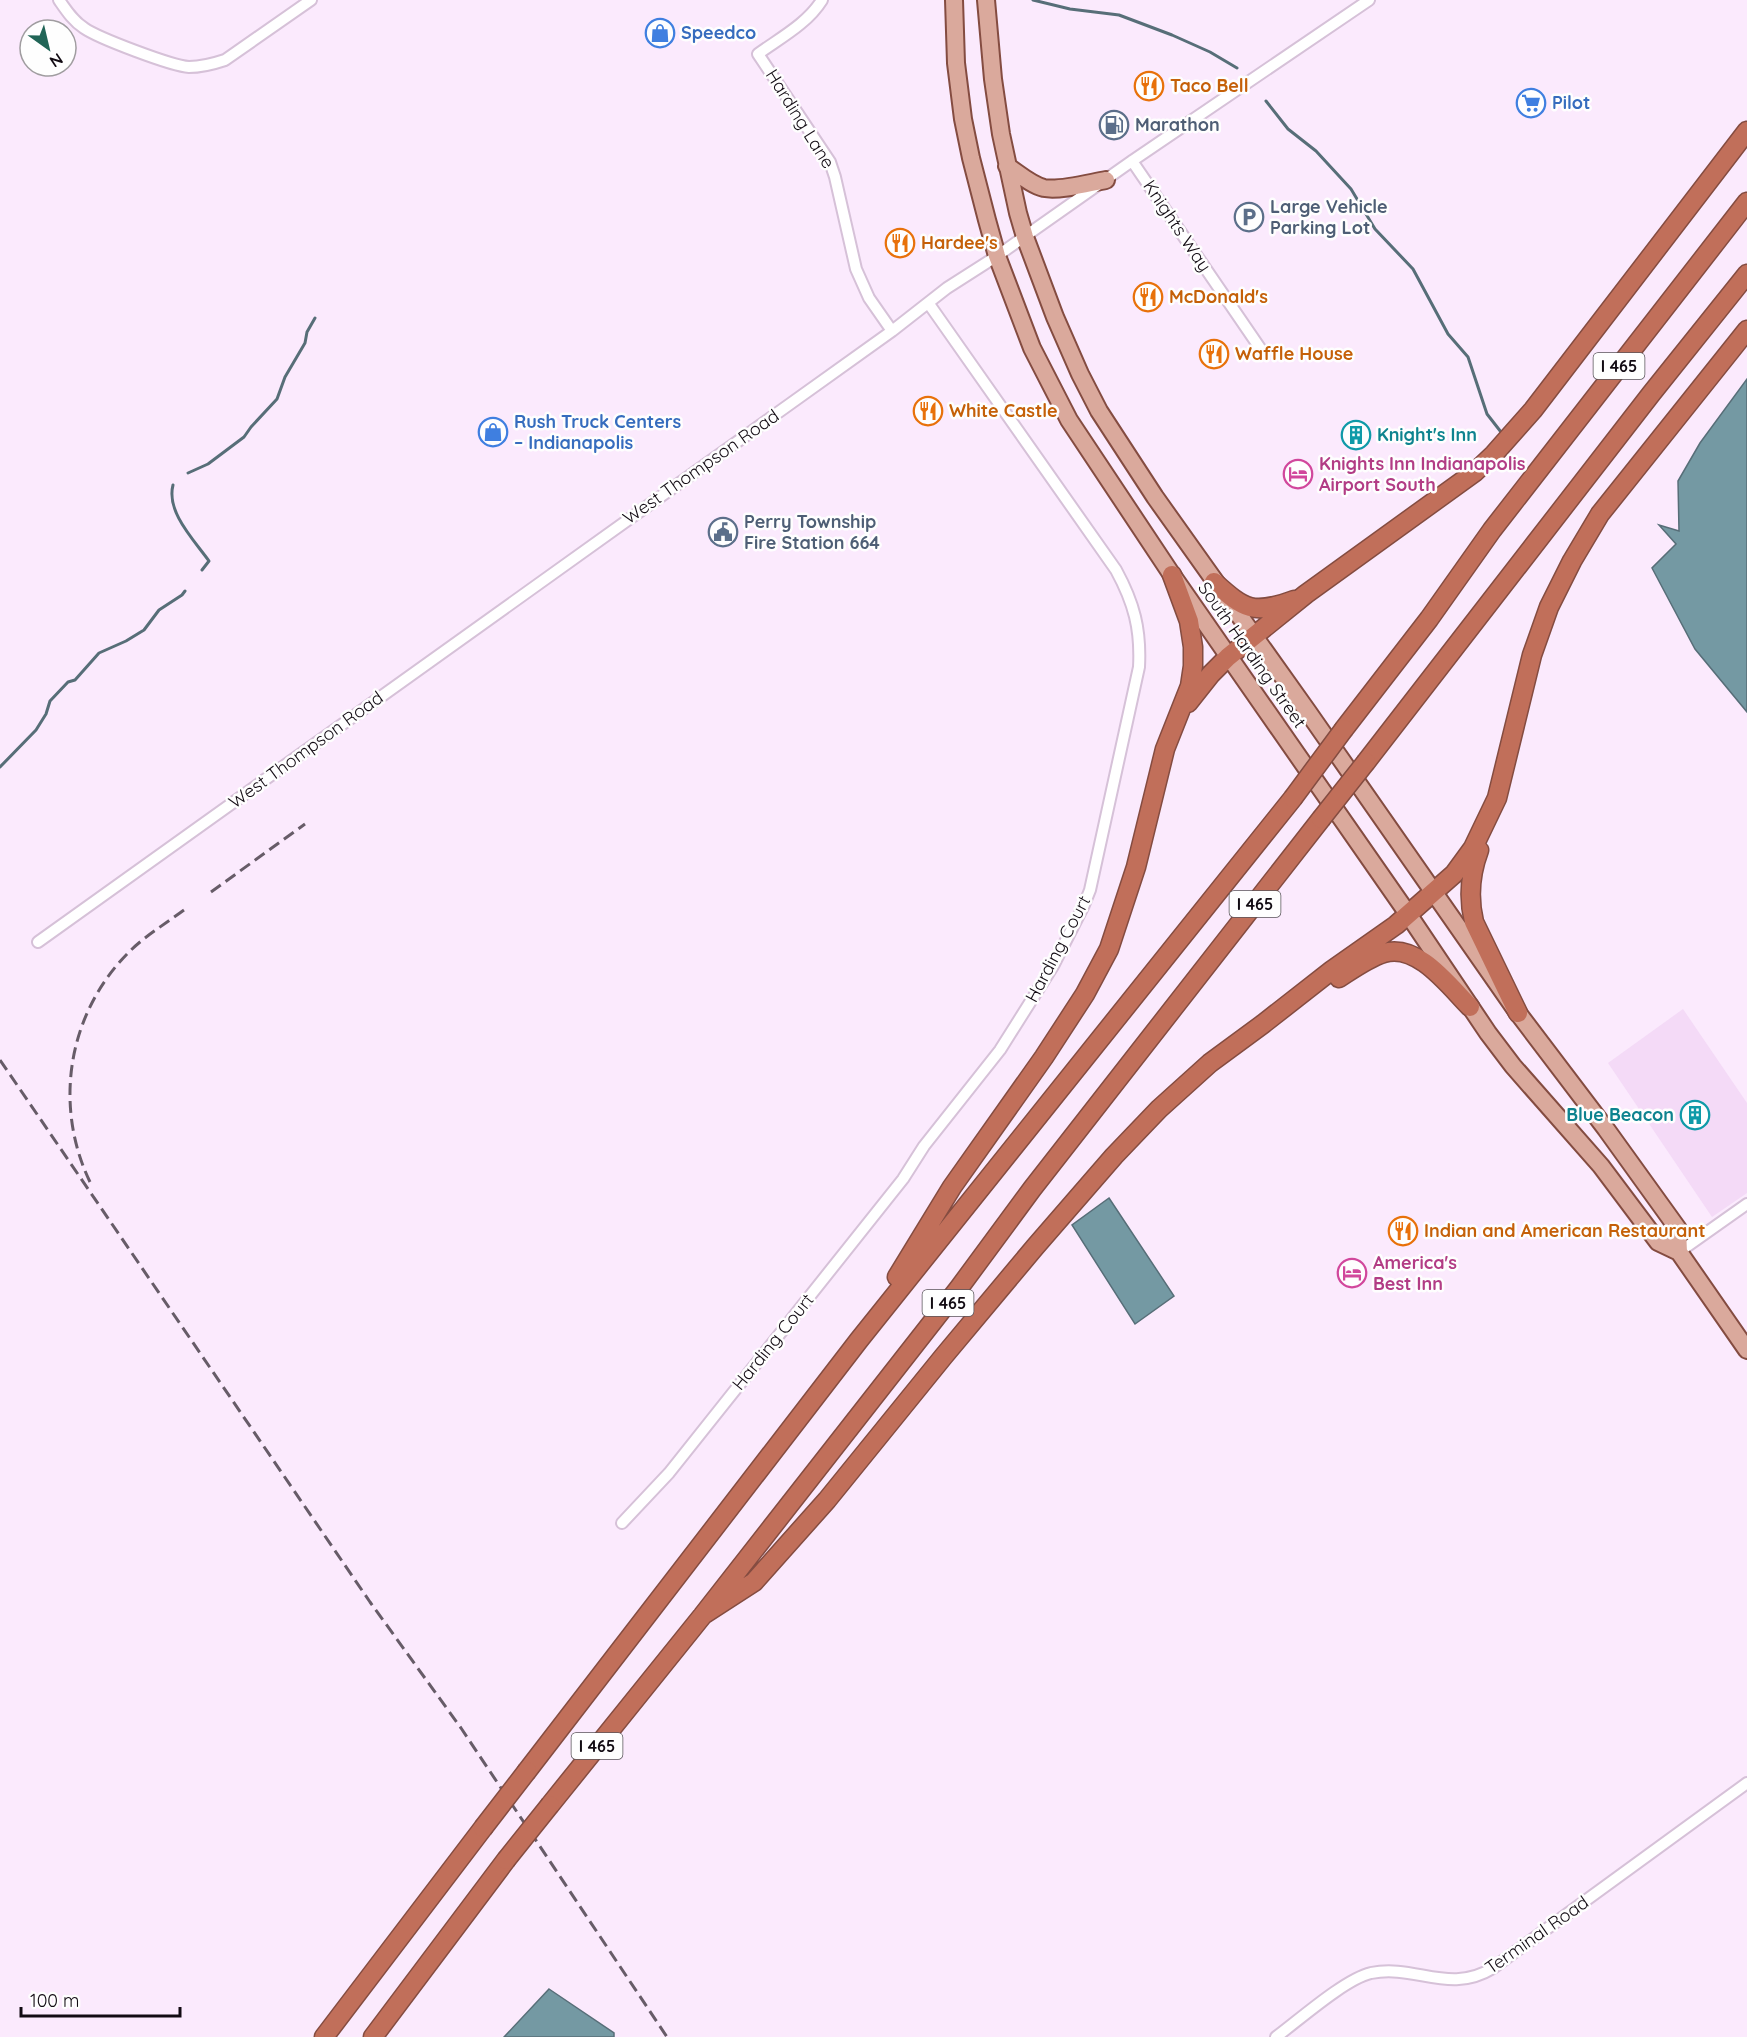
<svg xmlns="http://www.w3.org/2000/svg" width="1747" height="2037" viewBox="0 0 1747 2037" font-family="Quicksand,sans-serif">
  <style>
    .built { fill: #f4daf7 }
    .water { fill: #7499a3; stroke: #576e78; stroke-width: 1.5 }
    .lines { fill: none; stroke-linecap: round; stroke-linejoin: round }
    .stream { stroke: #576e78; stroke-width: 3 }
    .street-casing { stroke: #d6c1d8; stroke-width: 14 }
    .primary-casing { stroke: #844c41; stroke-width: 20 }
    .highway-casing { stroke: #844c41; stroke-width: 21 }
    .street { stroke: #fff; stroke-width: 10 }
    .primary { stroke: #daa99c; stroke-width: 16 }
    .highway { stroke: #c16f5a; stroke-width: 18 }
    .rail { stroke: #675c68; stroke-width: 3; stroke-dasharray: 12 6; stroke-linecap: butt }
    .highway-bridge-casing { stroke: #844c41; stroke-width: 21; stroke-linecap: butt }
    .highway-bridge { stroke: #c16f5a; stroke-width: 18 }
    .labels { text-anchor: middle; stroke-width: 5; stroke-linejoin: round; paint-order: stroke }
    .shield { fill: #fefefe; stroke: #59545a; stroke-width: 1.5 }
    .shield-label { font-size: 16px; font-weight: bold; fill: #120b13 }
    .shop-label { font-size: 18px; font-weight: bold; fill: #366cbe; stroke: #fefefe; text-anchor: start }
    .food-label { font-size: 18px; font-weight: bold; fill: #c56008; stroke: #fefefe; text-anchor: start }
    .street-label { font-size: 18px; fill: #120b13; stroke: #fefefe }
    .service-label { font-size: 18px; font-weight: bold; fill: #4e5e75; stroke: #fefefe; text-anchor: start }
    .culture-label { font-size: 18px; font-weight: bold; fill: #0d838f; stroke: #fefefe; text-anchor: start }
    .hotel-label { font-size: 18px; font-weight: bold; fill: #b23c85; stroke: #fefefe; text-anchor: start }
  </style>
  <rect width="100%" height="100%" fill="#fbeafd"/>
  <path class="built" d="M1683,1009L1747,1103V1193L1712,1217L1608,1063Z"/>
  <path class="water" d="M1747,379V712L1695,649L1652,568L1676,544L1659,525L1679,531L1678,481L1700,443Z
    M1109,1198L1174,1296L1135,1324L1072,1225Z
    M549,1989L614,2033V2037H504Z"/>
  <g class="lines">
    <path class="stream" d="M1033,0L1070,9L1119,15L1172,35L1210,52L1237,68
      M1266,101L1288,129L1316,151L1351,189L1375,229L1413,269L1448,334L1468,357L1487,414L1501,432
      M188,473L208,464L244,437L251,427L277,399L285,377L305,343L307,332L315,318
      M173,485C166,512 194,540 209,561L202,570
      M0,767L36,730L46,714L50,701L68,682L75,680L99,653L126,641L144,630L159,610L182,595L185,591"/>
    <g class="street-casing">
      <path id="street" d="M59,0C66,10 73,21 84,28C98,38 172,66 189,67C202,67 213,64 225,60L311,0
        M822,0C807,24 780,38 758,54L830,162L835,177L856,269L869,298L892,331
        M1132,161L1262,351
        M38,942L892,331L947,288L997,256L1132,161L1369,0
        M1679,1252L1747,1204
        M622,1523L669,1473L903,1179L924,1146L1000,1050L1053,966L1084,905L1090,890L1139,667C1141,629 1134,603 1116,570L929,304
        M1276,2037C1299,2020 1345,1979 1371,1973C1416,1964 1449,1995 1493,1968L1747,1783"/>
    </g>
    <g class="primary-casing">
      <path id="primary" d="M954,0L956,63L963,119L971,158L987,220L997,256L1032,348L1069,420L1172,575L1408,914L1488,1033L1513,1066L1601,1166L1658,1242L1679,1252L1747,1350
        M986,0L993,79L1001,134L1018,213L1025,237L1055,317L1080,374L1099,411L1155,497L1308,712L1518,1013L1606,1129L1678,1229L1679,1252
        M1007,166C1018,173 1031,185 1044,188C1060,191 1089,183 1106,180"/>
    </g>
    <g class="highway-casing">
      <path id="highway" d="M1214,582C1245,610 1253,615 1294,600
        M1188,703L1211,674L1228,657L1306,594L1475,472L1494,454L1533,410L1747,131
        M1344,729L1429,619L1492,530L1747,202
        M1366,762L1651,394L1747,274
        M1479,850C1470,874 1468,897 1474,922L1518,1013
        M1339,978C1353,969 1368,958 1384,953C1418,943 1449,986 1470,1007
        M897,1277L952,1187L1044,1057L1085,994L1109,949L1136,867L1165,749L1190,686L1193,666V647L1189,621L1172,575
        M703,1615L754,1582L827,1500L943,1357L1035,1247L1114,1156L1159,1109L1210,1063L1263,1024L1332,970L1396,925L1454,874L1473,848L1497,798L1532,655L1549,607L1572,561L1600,514L1747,330
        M527,1771L859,1340L1293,798
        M550,1805L703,1615L959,1288L1032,1189L1321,819
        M324,2037L483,1828
        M373,2037L506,1860"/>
    </g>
    <use href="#street" class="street"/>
    <use href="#primary" class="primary"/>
    <use href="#highway" class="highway"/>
    <path class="rail" d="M211,892L305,824
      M0,1060L370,1602L461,1728L667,2037
      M90,1182C53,1105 68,1013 129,952C145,936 165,924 184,910"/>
    <g class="highway-bridge-casing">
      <path id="highway-bridge" d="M1293,798L1344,729
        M1321,819L1366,762
        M483,1828L527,1771
        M506,1860L550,1805"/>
    </g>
    <use href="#highway-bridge" class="highway-bridge"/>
  </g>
  <defs>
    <g id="shop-ring" transform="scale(1.5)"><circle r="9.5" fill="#fefefe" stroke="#3f7fe0" stroke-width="1.5"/><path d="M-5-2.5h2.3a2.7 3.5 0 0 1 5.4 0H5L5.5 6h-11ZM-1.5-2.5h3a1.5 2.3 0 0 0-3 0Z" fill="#3f7fe0"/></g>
    <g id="restaurant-ring" transform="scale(1.5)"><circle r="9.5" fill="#fefefe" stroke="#e8710a" stroke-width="1.5"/><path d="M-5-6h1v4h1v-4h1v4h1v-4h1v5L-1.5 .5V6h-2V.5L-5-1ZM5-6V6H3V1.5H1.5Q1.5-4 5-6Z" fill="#e8710a"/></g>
    <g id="supermarket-ring" transform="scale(1.5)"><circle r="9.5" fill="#fefefe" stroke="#3f7fe0" stroke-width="1.5"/><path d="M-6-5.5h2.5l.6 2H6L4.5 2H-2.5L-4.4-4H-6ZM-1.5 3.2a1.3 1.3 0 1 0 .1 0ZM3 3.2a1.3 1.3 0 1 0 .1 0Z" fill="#3f7fe0"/></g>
    <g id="fuel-ring" transform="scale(1.5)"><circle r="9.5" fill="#fefefe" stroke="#5c6f8a" stroke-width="1.5"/><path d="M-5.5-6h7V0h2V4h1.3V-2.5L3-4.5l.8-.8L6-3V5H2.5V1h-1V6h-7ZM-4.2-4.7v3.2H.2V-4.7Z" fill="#5c6f8a"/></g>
    <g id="parking-ring" transform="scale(1.5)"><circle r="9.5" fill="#fefefe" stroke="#5c6f8a" stroke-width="1.5"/><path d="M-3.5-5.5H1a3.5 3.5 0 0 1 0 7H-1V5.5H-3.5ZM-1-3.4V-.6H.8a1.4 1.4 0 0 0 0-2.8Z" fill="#5c6f8a"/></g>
    <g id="building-ring" transform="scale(1.5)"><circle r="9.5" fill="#fefefe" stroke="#0f9aa8" stroke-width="1.5"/><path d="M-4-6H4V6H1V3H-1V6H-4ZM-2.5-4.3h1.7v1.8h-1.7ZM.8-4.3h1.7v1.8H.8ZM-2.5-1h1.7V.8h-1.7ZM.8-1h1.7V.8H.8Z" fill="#0f9aa8"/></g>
    <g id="hotel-ring" transform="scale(1.5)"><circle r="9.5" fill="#fefefe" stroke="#d1479c" stroke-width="1.5"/><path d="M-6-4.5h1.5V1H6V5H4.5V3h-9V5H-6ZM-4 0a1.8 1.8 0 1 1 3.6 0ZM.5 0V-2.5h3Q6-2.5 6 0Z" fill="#d1479c"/></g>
    <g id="civic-ring" transform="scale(1.5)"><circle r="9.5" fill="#fefefe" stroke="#5c6f8a" stroke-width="1.5"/><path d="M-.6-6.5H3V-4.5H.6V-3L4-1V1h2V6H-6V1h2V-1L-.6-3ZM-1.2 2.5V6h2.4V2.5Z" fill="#5c6f8a"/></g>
  </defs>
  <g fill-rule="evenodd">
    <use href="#shop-ring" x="660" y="33"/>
    <use href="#restaurant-ring" x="1149" y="86"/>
    <use href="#supermarket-ring" x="1531" y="103"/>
    <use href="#fuel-ring" x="1114" y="125"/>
    <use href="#parking-ring" x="1249" y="217"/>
    <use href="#restaurant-ring" x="900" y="243"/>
    <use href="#restaurant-ring" x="1148" y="297"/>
    <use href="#restaurant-ring" x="1214" y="354"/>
    <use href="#restaurant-ring" x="928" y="411"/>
    <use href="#shop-ring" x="493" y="432"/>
    <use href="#building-ring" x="1356" y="435"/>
    <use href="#hotel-ring" x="1298" y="474"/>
    <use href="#civic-ring" x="723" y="532"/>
    <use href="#building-ring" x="1695" y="1115"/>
    <use href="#restaurant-ring" x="1403" y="1231"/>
    <use href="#hotel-ring" x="1352" y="1273"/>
  </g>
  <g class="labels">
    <g class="shield">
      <rect x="1593.5" y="353" width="51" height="26" rx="4.5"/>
      <rect x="1229.5" y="891" width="51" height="26" rx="4.5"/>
      <rect x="922.5" y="1290" width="51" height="26" rx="4.5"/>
      <rect x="571.5" y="1733" width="51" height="26" rx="4.5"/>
    </g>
    <g class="shield-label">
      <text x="1619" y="372">I 465</text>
      <text x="1255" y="910">I 465</text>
      <text x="948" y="1309">I 465</text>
      <text x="597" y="1752">I 465</text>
    </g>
    <g class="shop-label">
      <text x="681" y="39">Speedco</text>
      <text x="1552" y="109">Pilot</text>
      <text x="514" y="428">Rush Truck Centers<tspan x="514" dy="21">– Indianapolis</tspan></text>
    </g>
    <g class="food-label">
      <text x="1170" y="92">Taco Bell</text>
      <text x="921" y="249">Hardee's</text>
      <text x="1169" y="303">McDonald's</text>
      <text x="1235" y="360">Waffle House</text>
      <text x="949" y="417">White Castle</text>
      <text x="1424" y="1237">Indian and American Restaurant</text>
    </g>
    <g class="street-label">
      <text transform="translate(800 119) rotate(58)" y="6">Harding Lane</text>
      <text transform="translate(1177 226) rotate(56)" y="6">Knights Way</text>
      <text transform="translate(701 467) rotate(-35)" y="6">West Thompson Road</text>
      <text transform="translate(1252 655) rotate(55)" y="6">South Harding Street</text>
      <text transform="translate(306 750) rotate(-36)" y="6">West Thompson Road</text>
      <text transform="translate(1058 949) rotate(-62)" y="6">Harding Court</text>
      <text transform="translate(773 1342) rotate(-51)" y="6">Harding Court</text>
      <text transform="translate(1537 1935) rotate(-35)" y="6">Terminal Road</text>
    </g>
    <g class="service-label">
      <text x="1135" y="131">Marathon</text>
      <text x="1270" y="213">Large Vehicle<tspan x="1270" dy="21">Parking Lot</tspan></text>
      <text x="744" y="528">Perry Township<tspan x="744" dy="21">Fire Station 664</tspan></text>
    </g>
    <g class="culture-label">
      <text x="1377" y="441">Knight's Inn</text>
      <text x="1674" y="1121" text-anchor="end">Blue Beacon</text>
    </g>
    <g class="hotel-label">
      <text x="1319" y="470">Knights Inn Indianapolis<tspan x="1319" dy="21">Airport South</tspan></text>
      <text x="1373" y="1269">America's<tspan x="1373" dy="21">Best Inn</tspan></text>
    </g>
  </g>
  <g transform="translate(48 48) rotate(146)"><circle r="28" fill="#fefefe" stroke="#a09da0" stroke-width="1.5"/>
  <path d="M0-4.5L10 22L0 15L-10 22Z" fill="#216557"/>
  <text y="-9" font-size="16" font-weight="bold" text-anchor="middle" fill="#120b13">N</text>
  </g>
  <path d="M21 2007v9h159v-9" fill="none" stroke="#120b13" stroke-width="3"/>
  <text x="30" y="2007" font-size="18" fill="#120b13" stroke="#fefefe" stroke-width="4.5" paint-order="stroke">100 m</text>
</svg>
